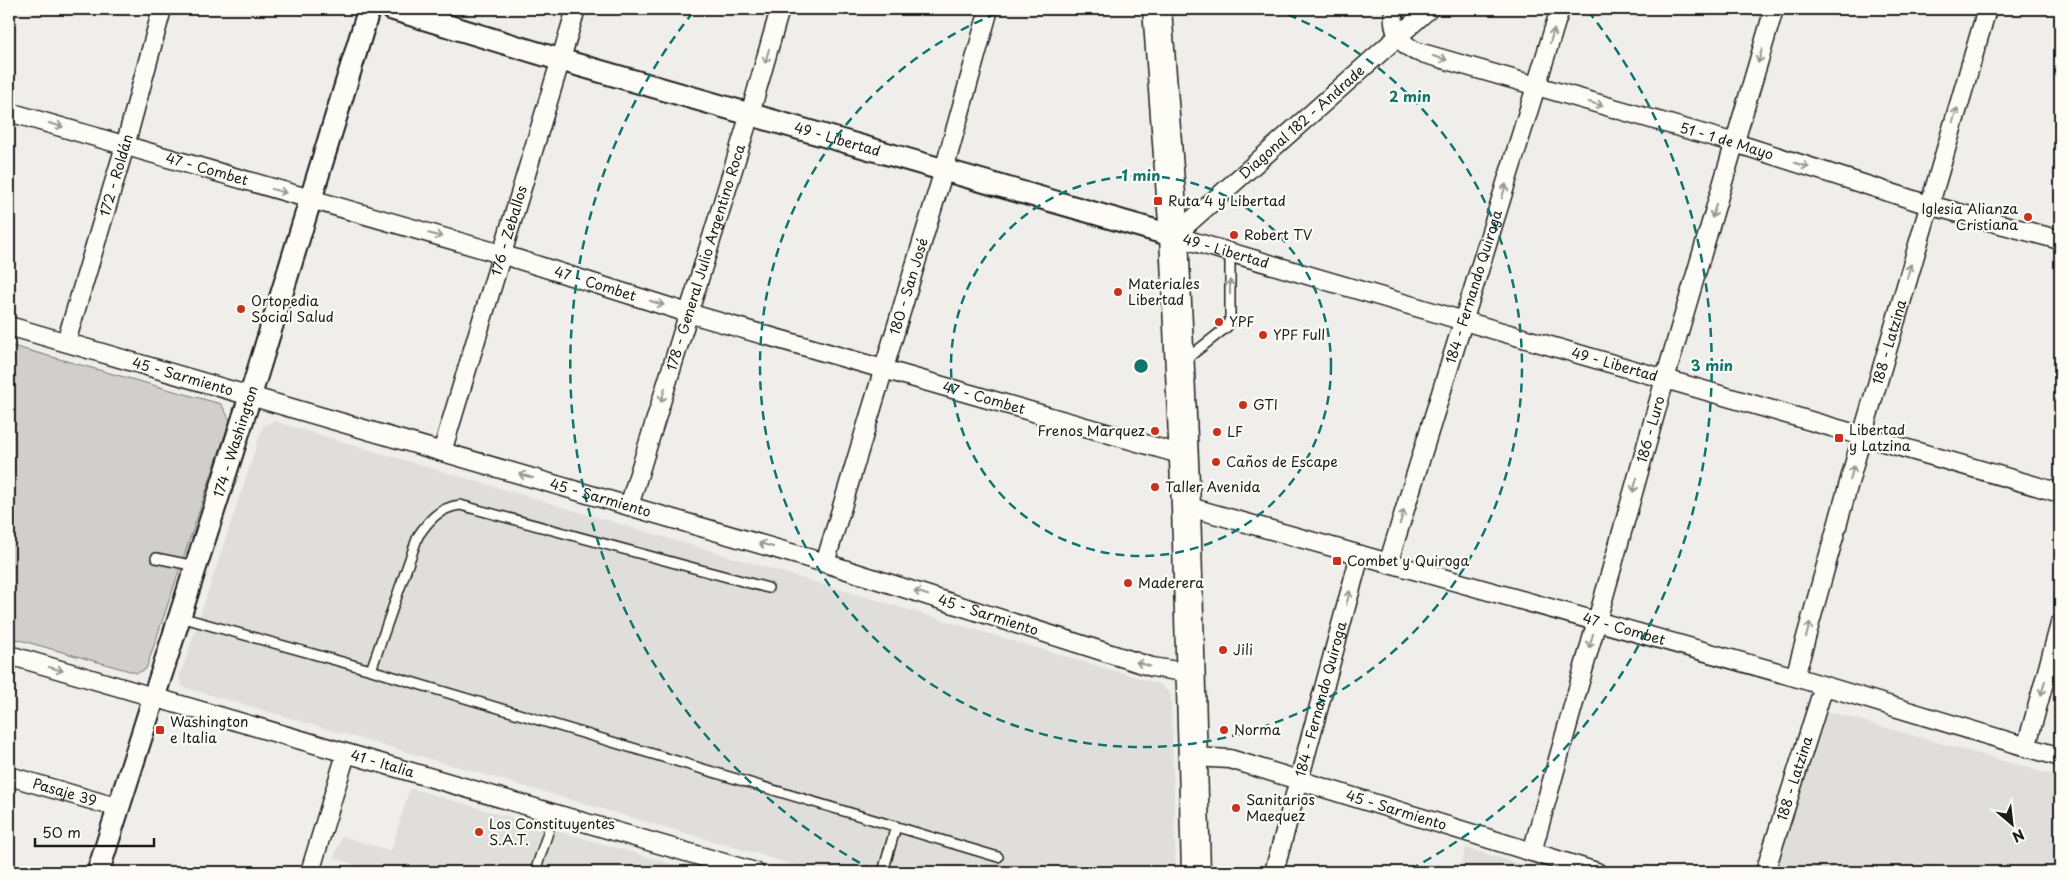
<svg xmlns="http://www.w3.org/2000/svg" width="2069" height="881" viewBox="0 0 2069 881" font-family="'Playpen Sans',sans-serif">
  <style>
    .built { fill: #e0deda }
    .green { fill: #d0cfcc; stroke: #767674 }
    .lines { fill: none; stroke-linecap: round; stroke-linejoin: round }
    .service-casing { stroke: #1c1c1c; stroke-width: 12 }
    .minor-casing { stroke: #1c1c1c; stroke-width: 21 }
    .tertiary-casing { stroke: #1c1c1c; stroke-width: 25 }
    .primary-casing { stroke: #1c1c1c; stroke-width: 31 }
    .service { stroke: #fdfcf7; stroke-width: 9 }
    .minor { stroke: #fdfcf7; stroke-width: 18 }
    .tertiary { stroke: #fdfcf7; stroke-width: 21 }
    .primary { stroke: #fdfcf7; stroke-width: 28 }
    .oneway { stroke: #989794 }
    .ring { fill: none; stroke: #0f766e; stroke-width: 2.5; stroke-dasharray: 9 6 }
    .poi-dot { fill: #c8321e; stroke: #fdfcf7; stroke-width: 2 }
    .labels { text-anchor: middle; stroke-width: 4.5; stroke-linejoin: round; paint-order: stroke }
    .street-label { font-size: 14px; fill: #1c1c1c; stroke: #fdfcf7 }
    .poi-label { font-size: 14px; fill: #1c1c1c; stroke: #fdfcf7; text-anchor: start }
    .centre { fill: #0f766e; stroke: #fdfcf7; stroke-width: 2.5 }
    .ring-label { font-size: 15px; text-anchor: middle; font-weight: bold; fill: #0f766e; stroke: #fdfcf7; stroke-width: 4.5; stroke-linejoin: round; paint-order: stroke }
  </style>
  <rect width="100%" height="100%" fill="#f0eeea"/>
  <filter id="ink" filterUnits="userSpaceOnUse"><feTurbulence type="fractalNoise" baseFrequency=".02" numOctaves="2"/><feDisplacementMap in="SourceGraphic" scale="10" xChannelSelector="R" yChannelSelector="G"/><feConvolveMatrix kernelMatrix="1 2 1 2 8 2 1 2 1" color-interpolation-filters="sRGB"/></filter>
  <g filter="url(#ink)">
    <path class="built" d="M273,421L1162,685L1171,696L1176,872H819L183,687L179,679L263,426Z
      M1830,712L2060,777V872H1770L1821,717Z
      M410,788L700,872H377L334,858L342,836L391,851Z
      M1466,848L1546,872H1459Z"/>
    <path class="green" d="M9,345L221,404L230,420L146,669L137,673L9,637Z"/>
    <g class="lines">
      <g class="service-casing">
        <path id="service" d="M1185,360L1227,327L1230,318V252
          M156,558L196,566
          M180,617L371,670L998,857
          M371,670L418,536C429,520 439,508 460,505L768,588
          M535,872L554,814
          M883,872L896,826"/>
      </g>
      <g class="minor-casing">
        <g id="minor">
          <path id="s1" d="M1394,9C1392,29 1397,41 1415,51L1735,143L1929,205L2060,240"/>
          <path id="s2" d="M9,112L501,254L688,313L1183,455"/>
          <path id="s3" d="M1174,236L1464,321L2060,493"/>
          <path id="s4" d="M1174,236L1429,9"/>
          <path id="s5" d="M9,326L825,563L1152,667L1190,673"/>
          <path id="s6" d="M66,342L125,146L162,9"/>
          <path id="s7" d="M442,452L576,9"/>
          <path id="s8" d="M629,506L750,114L780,9"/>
          <path id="s9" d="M1186,506L1795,677L2060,757"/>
          <path id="s10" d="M825,563L944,170L989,9"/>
          <path id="s11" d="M1388,564L1560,9"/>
          <path id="s12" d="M9,655L755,872"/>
          <path id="s13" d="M1795,677L1862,436L1987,9"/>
          <path d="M2026,748L2060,624"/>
          <path id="s14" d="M1193,757L1230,759L1597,872"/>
          <path id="s15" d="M9,776L119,808"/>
          <path id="s16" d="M1532,852L1665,379L1774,9"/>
          <path d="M310,872L346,754"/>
          <path id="s17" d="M1274,872L1360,555"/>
          <path id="s18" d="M1765,872L1824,686"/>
        </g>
      </g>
      <g class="tertiary-casing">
        <g id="tertiary">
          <path id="s19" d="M392,9L561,60L1174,236"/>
          <path id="s20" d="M98,872L250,397L369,9"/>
        </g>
      </g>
      <g class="primary-casing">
        <path id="primary" d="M1157,9L1174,236L1186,506L1196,872"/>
      </g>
      <use href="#service" class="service"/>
      <use href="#minor" class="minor"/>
      <use href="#tertiary" class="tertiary"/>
      <use href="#primary" class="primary"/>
    </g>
    <defs><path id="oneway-shaft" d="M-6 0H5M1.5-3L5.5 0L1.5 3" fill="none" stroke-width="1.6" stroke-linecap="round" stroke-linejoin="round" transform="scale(1.25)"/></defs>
    <g class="oneway">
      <use href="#oneway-shaft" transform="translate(1552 36) rotate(-73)"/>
      <use href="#oneway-shaft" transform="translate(767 56) rotate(106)"/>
      <use href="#oneway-shaft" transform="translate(1760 56) rotate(106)"/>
      <use href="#oneway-shaft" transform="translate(1440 58) rotate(16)"/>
      <use href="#oneway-shaft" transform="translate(1596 104) rotate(16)"/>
      <use href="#oneway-shaft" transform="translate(1955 115) rotate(-73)"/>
      <use href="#oneway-shaft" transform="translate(56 125) rotate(16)"/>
      <use href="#oneway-shaft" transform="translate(1802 165) rotate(18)"/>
      <use href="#oneway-shaft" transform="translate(279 191) rotate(16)"/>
      <use href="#oneway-shaft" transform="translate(1504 191) rotate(-73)"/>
      <use href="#oneway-shaft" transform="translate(1714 211) rotate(107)"/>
      <use href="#oneway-shaft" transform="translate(435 235) rotate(16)"/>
      <use href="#oneway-shaft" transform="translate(1909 271) rotate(-74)"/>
      <use href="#oneway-shaft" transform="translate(1230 287) rotate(-90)"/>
      <use href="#oneway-shaft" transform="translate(657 303) rotate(18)"/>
      <use href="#oneway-shaft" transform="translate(663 395) rotate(107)"/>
      <use href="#oneway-shaft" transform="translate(1852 473) rotate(-75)"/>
      <use href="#oneway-shaft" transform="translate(526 476) rotate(-164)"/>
      <use href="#oneway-shaft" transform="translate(1635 485) rotate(106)"/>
      <use href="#oneway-shaft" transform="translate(1402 517) rotate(-73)"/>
      <use href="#oneway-shaft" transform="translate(766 545) rotate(-164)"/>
      <use href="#oneway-shaft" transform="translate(921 593) rotate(-162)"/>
      <use href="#oneway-shaft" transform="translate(1348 598) rotate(-75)"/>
      <use href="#oneway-shaft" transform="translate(1808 630) rotate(-75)"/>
      <use href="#oneway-shaft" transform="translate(1591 641) rotate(106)"/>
      <use href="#oneway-shaft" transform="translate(1143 664) rotate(-162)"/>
      <use href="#oneway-shaft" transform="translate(56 669) rotate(16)"/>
      <use href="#oneway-shaft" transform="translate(2043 688) rotate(105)"/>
    </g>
  </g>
  <g class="ring">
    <circle cx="1141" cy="366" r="190"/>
    <path d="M1274 9A381 381 0 1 1 1008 9"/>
    <path d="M873 870A571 571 0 0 1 694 11M1588 11A571 571 0 0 1 1409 870"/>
  </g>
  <g class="poi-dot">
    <rect x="1153" y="196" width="10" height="10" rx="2.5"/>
    <circle cx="2028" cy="217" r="5"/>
    <circle cx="1234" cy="235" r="5"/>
    <circle cx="1118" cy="292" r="5"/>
    <circle cx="241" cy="309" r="5"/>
    <circle cx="1219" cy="322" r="5"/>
    <circle cx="1263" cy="335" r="5"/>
    <circle cx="1243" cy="405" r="5"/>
    <circle cx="1155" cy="431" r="5"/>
    <circle cx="1217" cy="432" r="5"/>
    <rect x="1834" y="433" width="10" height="10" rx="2.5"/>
    <circle cx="1216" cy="462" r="5"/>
    <circle cx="1155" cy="487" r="5"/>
    <rect x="1332" y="556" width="10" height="10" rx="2.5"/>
    <circle cx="1128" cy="583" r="5"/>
    <circle cx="1223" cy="650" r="5"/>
    <rect x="155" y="725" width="10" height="10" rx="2.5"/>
    <circle cx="1224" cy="730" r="5"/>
    <circle cx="1236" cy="808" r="5"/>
    <circle cx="479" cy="832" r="5"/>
  </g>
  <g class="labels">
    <g class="street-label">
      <text dy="5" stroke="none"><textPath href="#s4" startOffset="171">Diagonal 182 - Andrade</textPath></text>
      <text dy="5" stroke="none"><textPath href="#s19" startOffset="464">49 - Libertad</textPath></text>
      <text dy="5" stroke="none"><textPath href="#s1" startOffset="375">51 - 1 de Mayo</textPath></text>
      <text dy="5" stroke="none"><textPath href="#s2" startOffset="206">47 - Combet</textPath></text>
      <text dy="5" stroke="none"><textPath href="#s6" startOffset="174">172 - Roldán</textPath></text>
      <text dy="5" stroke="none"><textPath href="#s7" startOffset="231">176 - Zeballos</textPath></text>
      <text dy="5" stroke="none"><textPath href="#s3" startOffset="54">49 - Libertad</textPath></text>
      <text dy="5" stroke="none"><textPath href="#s8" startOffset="260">178 - General Julio Argentino Roca</textPath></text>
      <text dy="5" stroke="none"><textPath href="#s2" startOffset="611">47 - Combet</textPath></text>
      <text dy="5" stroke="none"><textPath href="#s11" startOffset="290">184 - Fernando Quiroga</textPath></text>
      <text dy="5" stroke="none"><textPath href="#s10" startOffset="289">180 - San José</textPath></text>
      <text dy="5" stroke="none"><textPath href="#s13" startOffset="348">188 - Latzina</textPath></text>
      <text dy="5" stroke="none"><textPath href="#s3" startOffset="459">49 - Libertad</textPath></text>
      <text dy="5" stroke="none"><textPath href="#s5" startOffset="181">45 - Sarmiento</textPath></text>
      <text dy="5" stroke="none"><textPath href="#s2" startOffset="1016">47 - Combet</textPath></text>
      <text dy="5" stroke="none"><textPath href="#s16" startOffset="439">186 - Luro</textPath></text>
      <text dy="5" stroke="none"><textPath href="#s20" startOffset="452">174 - Washington</textPath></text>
      <text dy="5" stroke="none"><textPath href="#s5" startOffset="616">45 - Sarmiento</textPath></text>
      <text dy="5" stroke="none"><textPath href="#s5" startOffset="1021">45 - Sarmiento</textPath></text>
      <text dy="5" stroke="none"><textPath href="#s9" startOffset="455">47 - Combet</textPath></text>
      <text dy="5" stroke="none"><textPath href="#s17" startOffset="179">184 - Fernando Quiroga</textPath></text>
      <text dy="5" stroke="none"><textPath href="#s12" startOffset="389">41 - Italia</textPath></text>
      <text dy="5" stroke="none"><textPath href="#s18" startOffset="98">188 - Latzina</textPath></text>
      <text dy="5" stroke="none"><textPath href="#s15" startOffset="58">Pasaje 39</textPath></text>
      <text dy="5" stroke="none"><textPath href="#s14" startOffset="211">45 - Sarmiento</textPath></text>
    </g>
    <g class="poi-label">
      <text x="1168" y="206">Ruta 4 y Libertad</text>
      <text x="2018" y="214" text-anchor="end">Iglesia Alianza<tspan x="2018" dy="16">Cristiana</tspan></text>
      <text x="1244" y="240">Robert TV</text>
      <text x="1128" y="289">Materiales<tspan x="1128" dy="16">Libertad</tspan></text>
      <text x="251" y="306">Ortopedia<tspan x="251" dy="16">Social Salud</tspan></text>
      <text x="1229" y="327">YPF</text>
      <text x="1273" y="340">YPF Full</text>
      <text x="1253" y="410">GTI</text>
      <text x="1849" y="435">Libertad<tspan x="1849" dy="16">y Latzina</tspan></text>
      <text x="1145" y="436" text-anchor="end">Frenos Marquez</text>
      <text x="1227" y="437">LF</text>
      <text x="1226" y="467">Caños de Escape</text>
      <text x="1165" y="492">Taller Avenida</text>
      <text x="1347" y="566">Combet y Quiroga</text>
      <text x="1138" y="588">Maderera</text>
      <text x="1233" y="655">Jili</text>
      <text x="170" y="727">Washington<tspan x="170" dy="16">e Italia</tspan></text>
      <text x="1234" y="735">Norma</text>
      <text x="1246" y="805">Sanitarios<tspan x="1246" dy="16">Maequez</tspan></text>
      <text x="489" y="829">Los Constituyentes<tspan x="489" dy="16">S.A.T.</tspan></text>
    </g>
  </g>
  <circle cx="1141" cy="366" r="8" class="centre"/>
  <g class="ring-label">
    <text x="1410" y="102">2 min</text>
    <text x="1141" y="181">1 min</text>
    <text x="1712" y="371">3 min</text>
  </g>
  <rect width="2069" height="881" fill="none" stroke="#fdfcf7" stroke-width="30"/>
  <rect x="15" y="15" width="2039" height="851" fill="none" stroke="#1c1c1c" stroke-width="2" filter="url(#ink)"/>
  <g transform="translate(2012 824) rotate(152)" stroke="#fdfcf7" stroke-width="4" paint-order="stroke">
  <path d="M0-4L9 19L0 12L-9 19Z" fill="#1c1c1c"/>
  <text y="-8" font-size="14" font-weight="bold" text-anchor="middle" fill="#1c1c1c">N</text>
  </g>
  <path d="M35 838v8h119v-8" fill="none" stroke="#1c1c1c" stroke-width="2.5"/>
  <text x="42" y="838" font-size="15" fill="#1c1c1c" stroke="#fdfcf7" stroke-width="4" paint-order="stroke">50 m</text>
</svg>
